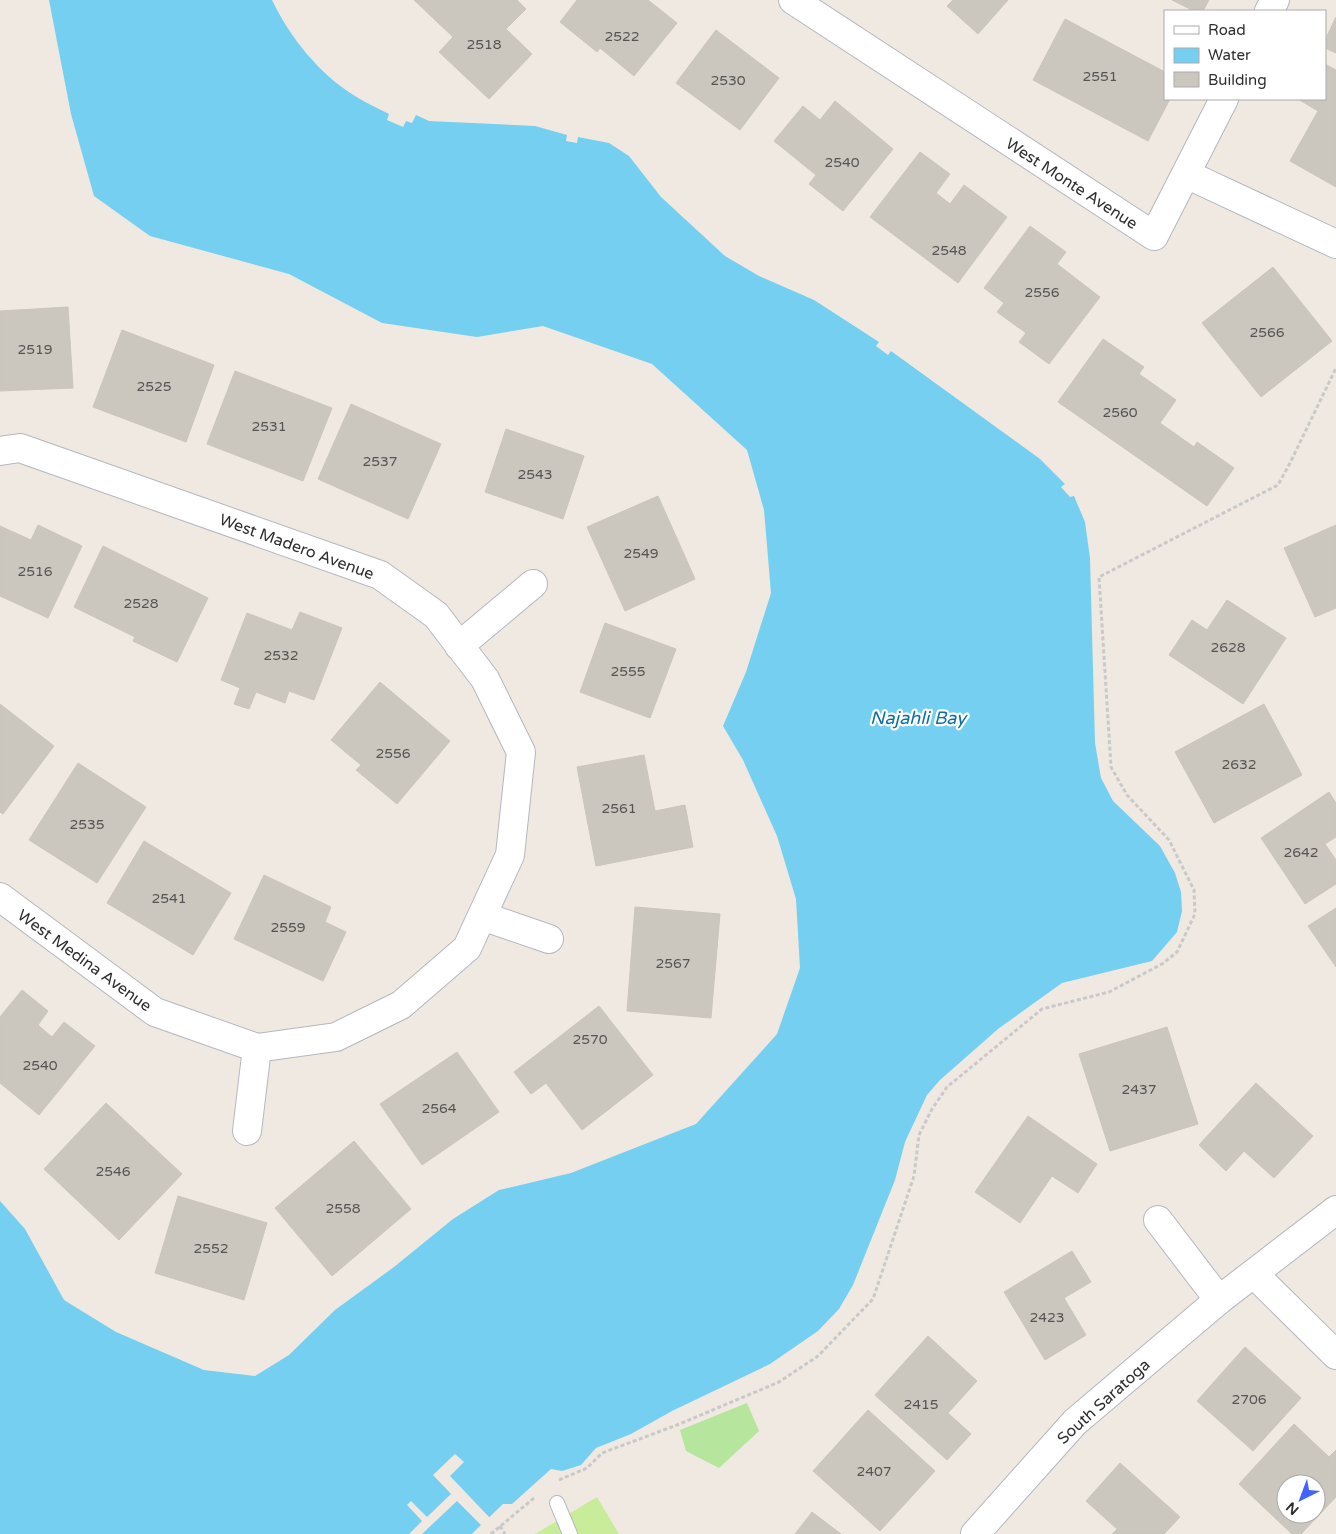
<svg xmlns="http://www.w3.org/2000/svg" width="1336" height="1534" viewBox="0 0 1336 1534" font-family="'Varela Round',sans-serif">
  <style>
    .green { fill: #b6e59e }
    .pitch { fill: #c9ec9a }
    .water { fill: #75cff0 }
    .pier { fill: #efe9e1 }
    .building { fill: #cbc7bf; stroke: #cbc5ba; fill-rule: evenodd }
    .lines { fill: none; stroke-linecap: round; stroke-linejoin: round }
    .lane-casing { stroke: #b4b7c1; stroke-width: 16 }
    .street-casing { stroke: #b4b7c1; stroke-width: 30 }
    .secondary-casing { stroke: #b4b7c1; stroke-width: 30 }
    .path { stroke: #c9c9c9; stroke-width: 3; stroke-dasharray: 4 2.5; stroke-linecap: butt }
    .lane { stroke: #fff; stroke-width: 14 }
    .street { stroke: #fff; stroke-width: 28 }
    .secondary { stroke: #fff; stroke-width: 28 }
    .labels { text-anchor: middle; stroke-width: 4.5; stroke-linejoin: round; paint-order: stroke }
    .number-label { font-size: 14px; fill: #555452 }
    .street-label { font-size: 16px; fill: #2e2e2e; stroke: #fff }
    .water-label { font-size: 18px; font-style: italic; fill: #0d6fa3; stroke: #fff }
  </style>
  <rect width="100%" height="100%" fill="#efe9e1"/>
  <path class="green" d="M747,1403L759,1431L719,1468L686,1451L680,1430Z"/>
  <path class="pitch" d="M597,1497L619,1534H535Z"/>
  <path class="water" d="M49,0H272C289,36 320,75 355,96C366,103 378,108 389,114L387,120L403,127L406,121L412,123L416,115L429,121L535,126L567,135L566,141L577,143L578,137L609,143L629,156L661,197L725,256L759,276L814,300L879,342L876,346L888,355L891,351L1040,459L1065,484L1061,487L1070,497L1074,496L1085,522L1090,558L1095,743L1101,778L1113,801L1160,846L1175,873L1181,892L1182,911L1177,932L1152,961L1062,983L998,1029L940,1080L927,1095L905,1142L895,1180L853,1285L839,1309L818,1331L770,1364L672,1411L631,1434L596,1448L581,1465L562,1471L551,1469L512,1504H503L472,1534H0V1201L25,1229L64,1300L116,1332L204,1370L255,1376L289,1355L335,1310L394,1267L453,1219L499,1190L571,1173L696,1124L777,1034L800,968L796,899L777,836L743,760L723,726L746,672L771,593L764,510L747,450L652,364L543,326L477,337L382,323L289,274L150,236L94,196L71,114Z"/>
  <path class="pier" d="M455,1454L464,1462L450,1476L491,1519L475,1534H472L481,1525L457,1501L422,1534H409L422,1521L407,1505L411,1501L427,1517L451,1494L433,1475Z"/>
  <path class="building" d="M414,0H517L526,9L506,29L532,54L489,99L439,52L453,37Z
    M577,0H648L677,23L634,76L600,48L597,52L560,22Z
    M953,0H1008L978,34L947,6Z
    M1172,0H1209L1203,11H1194Z
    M1336,17V53L1325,48V40Z
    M1065,19L1165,72V99H1170L1148,141L1033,80Z
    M716,30L779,78L740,130L676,83Z
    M1325,64L1336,70V187L1290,161L1318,111L1298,99H1325Z
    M835,101L893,149L843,211L809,184L816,175L774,141L803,106L820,120Z
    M920,152L950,174L936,193L950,204L964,185L1007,217L958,283L870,217Z
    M1030,226L1066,252L1057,264L1100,297L1049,364L1019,342L1026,333L997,312L1004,303L984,288Z
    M1273,267L1332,341L1261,397L1202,323Z
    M68,307L73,388L0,391V311Z
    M122,330L214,365L186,442L93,407Z
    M1103,339L1144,367L1139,374L1176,400L1160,423L1194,447L1197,442L1234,468L1207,506L1058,402Z
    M235,371L332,408L303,481L207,444Z
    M351,404L441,444L408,519L318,479Z
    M506,429L584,456L563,519L485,492Z
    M658,496L695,579L625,611L587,527Z
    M38,525L82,546L48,618L0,596V526L31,540Z
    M1336,525V608L1315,617L1284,548Z
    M103,546L208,598L177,662L133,641L135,637L74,607Z
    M1227,600L1286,638L1243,704L1169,655L1192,620L1207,630Z
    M300,612L342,628L314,700L289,691L285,703L256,692L249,709L234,704L240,688L221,680L247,613L292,630Z
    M605,623L676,649L650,718L580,692Z
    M380,682L450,741L397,804L356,770L361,765L331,740Z
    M0,704L54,746L3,814L0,812Z
    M1264,704L1302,775L1214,823L1175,752Z
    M644,755L655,811L685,805L693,847L596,866L577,767Z
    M78,763L146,807L97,883L29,840Z
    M1329,792L1336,803V837L1325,844L1336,860V884L1305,904L1261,838Z
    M144,841L231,893L193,955L107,903Z
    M264,875L331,907L325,922L346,932L323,981L234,939Z
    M635,907L720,914L711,1018L627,1011Z
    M1336,908V967L1308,926Z
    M22,990L48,1011L38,1025L52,1037L64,1022L95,1046L39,1115L0,1083V1017Z
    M599,1006L653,1075L582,1130L546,1083L531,1094L514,1072Z
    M1167,1027L1198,1124L1110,1151L1079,1054Z
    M457,1052L499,1112L422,1165L380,1104Z
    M1256,1083L1313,1136L1274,1178L1244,1151L1226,1171L1199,1145Z
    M106,1103L182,1174L119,1240L44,1169Z
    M1028,1116L1097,1164L1078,1193L1052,1176L1020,1223L975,1192Z
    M354,1141L411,1209L332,1276L275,1208Z
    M178,1196L267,1223L244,1300L155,1273Z
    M1072,1251L1091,1282L1064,1298L1086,1335L1045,1360L1004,1292Z
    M928,1336L977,1381L948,1413L971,1434L947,1460L875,1395Z
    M1245,1347L1301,1398L1253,1451L1197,1401Z
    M868,1410L935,1471L880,1531L813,1471Z
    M1294,1424L1329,1457L1336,1450V1497L1301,1534H1292L1239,1484ZM1286,1484H1316V1514H1286Z
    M1120,1463L1180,1517L1164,1534H1112L1117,1529L1086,1501Z
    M812,1512L841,1534H795Z"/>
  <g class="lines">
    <g class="lane-casing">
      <path id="lane" d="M557,1503L570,1534"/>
    </g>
    <g class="street-casing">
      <path id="street" d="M793,0L1154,236L1224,99
        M1269,11L1275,0
        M1186,174L1336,244
        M0,451L20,448L380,575L436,615L485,679L521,752L510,855L467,948L401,1005L336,1037L257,1048L155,1012L0,897
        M459,646L533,584
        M482,916L549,939
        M247,1131L257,1048
        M1158,1220L1219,1300
        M1254,1274L1336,1355"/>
    </g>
    <g class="secondary-casing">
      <path id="secondary" d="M975,1534L1075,1422L1219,1300L1336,1210"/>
    </g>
    <path class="path" d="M559,1480L587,1468L602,1453L677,1425L779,1382L818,1356L873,1299L914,1176L919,1135L932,1109L947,1087L1042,1009L1109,992L1162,964L1177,952L1195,914L1194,890L1169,840L1127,795L1111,767L1099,577L1278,485L1290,463L1336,368
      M500,1526L505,1534
      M491,1534L534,1498"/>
    <use href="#lane" class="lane"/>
    <use href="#street" class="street"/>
    <use href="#secondary" class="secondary"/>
  </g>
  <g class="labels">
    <g class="number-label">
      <text x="622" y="41">2522</text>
      <text x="484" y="49">2518</text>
      <text x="1100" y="81">2551</text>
      <text x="728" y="85">2530</text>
      <text x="842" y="167">2540</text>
      <text x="949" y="255">2548</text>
      <text x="1042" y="297">2556</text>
      <text x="1267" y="337">2566</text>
      <text x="35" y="354">2519</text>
      <text x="154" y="391">2525</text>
      <text x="1120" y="417">2560</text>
      <text x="269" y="431">2531</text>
      <text x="380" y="466">2537</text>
      <text x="535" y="479">2543</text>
      <text x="641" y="558">2549</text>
      <text x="35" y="576">2516</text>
      <text x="141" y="608">2528</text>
      <text x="1228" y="652">2628</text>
      <text x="281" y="660">2532</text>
      <text x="628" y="676">2555</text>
      <text x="393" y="758">2556</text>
      <text x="1239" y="769">2632</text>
      <text x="619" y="813">2561</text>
      <text x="87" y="829">2535</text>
      <text x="1301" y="857">2642</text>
      <text x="169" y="903">2541</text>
      <text x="288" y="932">2559</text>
      <text x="673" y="968">2567</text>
      <text x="590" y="1044">2570</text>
      <text x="40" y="1070">2540</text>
      <text x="1139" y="1094">2437</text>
      <text x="439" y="1113">2564</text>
      <text x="113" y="1176">2546</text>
      <text x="343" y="1213">2558</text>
      <text x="211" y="1253">2552</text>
      <text x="1047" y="1322">2423</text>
      <text x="1249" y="1404">2706</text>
      <text x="921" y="1409">2415</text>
      <text x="874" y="1476">2407</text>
    </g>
    <g class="street-label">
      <text transform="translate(1072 183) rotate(33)" y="6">West Monte Avenue</text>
      <text transform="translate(297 546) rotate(20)" y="6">West Madero Avenue</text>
      <text transform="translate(85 960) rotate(36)" y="6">West Medina Avenue</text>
      <text transform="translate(1103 1401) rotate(-42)" y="6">South Saratoga</text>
    </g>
    <g class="water-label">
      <text x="918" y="724">Najahli Bay</text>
    </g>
  </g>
  <rect x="1164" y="10" width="162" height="90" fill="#ffffff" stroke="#ababab"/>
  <rect x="1174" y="26" width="25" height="8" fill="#ffffff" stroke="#ababab"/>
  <text x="1208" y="35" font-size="15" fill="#2e2e2e">Road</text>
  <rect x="1174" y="48" width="25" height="15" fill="#75cff0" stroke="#ababab"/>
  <text x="1208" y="60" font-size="15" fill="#2e2e2e">Water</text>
  <rect x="1174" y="72" width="25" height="15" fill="#cbc7bf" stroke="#ababab"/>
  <text x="1208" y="85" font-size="15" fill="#2e2e2e">Building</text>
  <g transform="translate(1301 1499) rotate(222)"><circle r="24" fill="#ffffff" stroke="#ababab"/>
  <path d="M0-4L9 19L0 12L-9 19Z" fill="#4264fb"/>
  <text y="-8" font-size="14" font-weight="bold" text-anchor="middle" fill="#2e2e2e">N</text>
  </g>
</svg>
